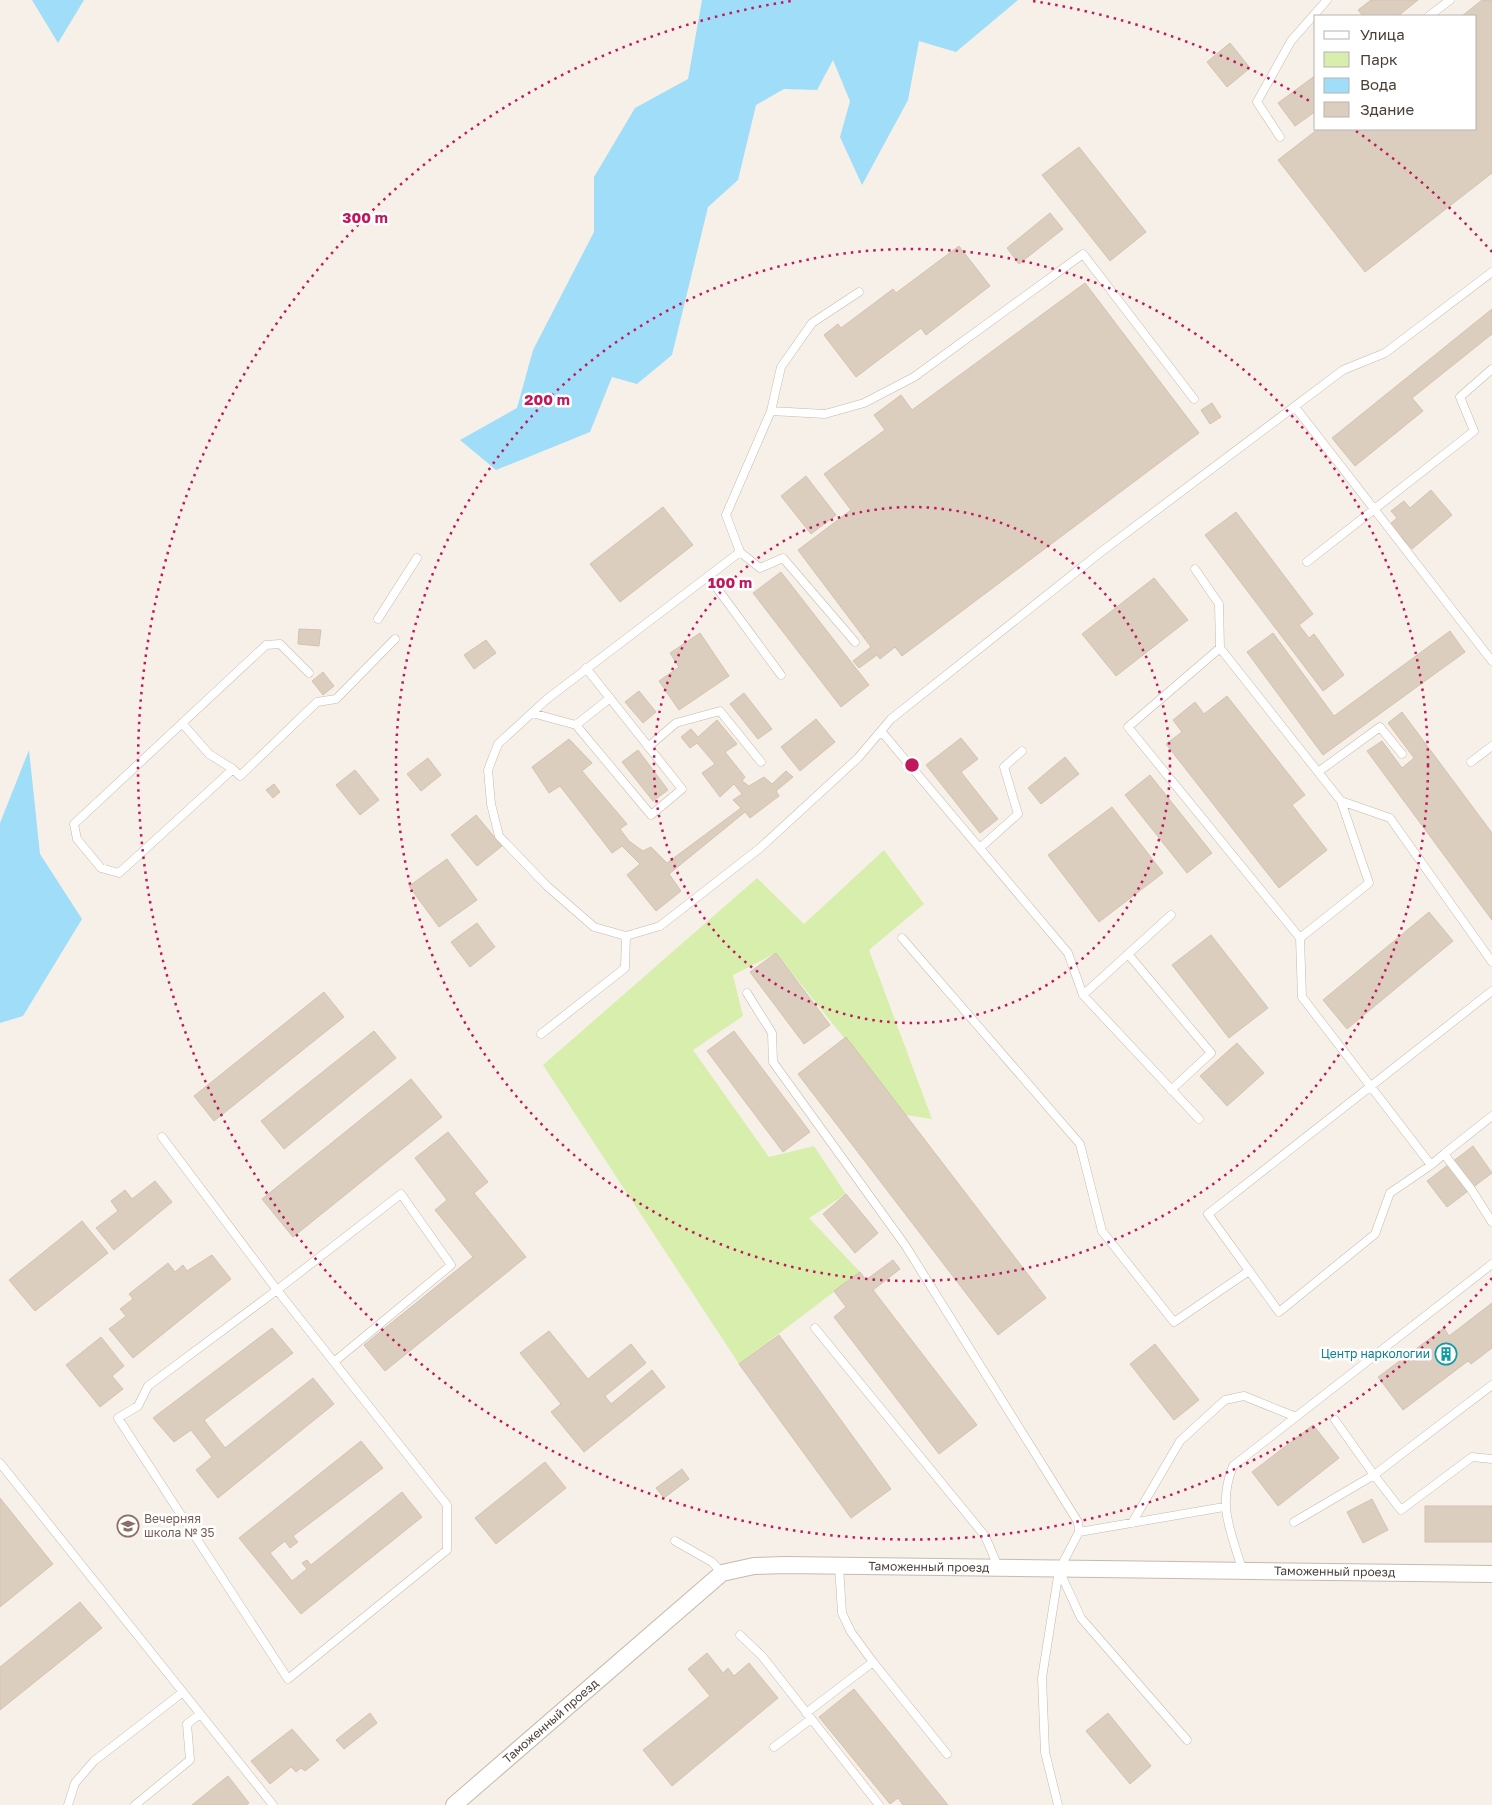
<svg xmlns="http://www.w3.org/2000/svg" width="1492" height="1805" viewBox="0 0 1492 1805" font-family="'Golos Text',sans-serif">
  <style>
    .green { fill: #d8eead }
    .water { fill: #9fddf9 }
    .building { fill: #dccebf; stroke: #d5c2af }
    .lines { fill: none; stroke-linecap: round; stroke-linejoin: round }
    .service-casing { stroke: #c6baad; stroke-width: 9 }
    .minor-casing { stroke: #c6baad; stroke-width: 18 }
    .service { stroke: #fff; stroke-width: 8 }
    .minor { stroke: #fff; stroke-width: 16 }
    .ring { fill: none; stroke: #c2185b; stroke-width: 2.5; stroke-dasharray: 2.5 5 }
    .labels { text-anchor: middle; stroke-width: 5; stroke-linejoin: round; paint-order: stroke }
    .culture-label { font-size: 12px; fill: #0d838f; stroke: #fff; text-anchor: end }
    .education-label { font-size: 12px; fill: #785e54; stroke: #fff; text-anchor: start }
    .street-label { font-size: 12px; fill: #4b4036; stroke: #fff }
    .centre { fill: #c2185b; stroke: #fff; stroke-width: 2.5 }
    .ring-label { font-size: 15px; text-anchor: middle; font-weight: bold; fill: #c2185b; stroke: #fff; stroke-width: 5; stroke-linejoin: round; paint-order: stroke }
  </style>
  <rect width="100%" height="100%" fill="#f6f0e8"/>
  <path class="green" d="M884,850L924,904L869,950L932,1119L906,1115L776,953L733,975L743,1016L693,1050L769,1157L814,1146L846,1194L809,1218L860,1272L739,1364L543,1065L757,878L804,924Z"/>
  <path class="water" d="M32,0H84L58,43Z
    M702,0H1018L956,52L919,41L908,100L862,185L840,137L850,101L833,60L817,90L784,89L756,105L738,180L708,207L672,355L637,384L612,377L590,432L496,470L460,440L517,408L533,350L594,232V177L635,108L688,79Z
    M29,750L40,854L82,919L23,1016L0,1023V823Z"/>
  <path class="building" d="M1371,0H1418L1398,16H1363L1358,10Z
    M1482,0H1492V173L1365,272L1278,160L1318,129H1476V16H1462Z
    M1230,43L1250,68L1227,87L1207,62Z
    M1316,75V111L1295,126L1278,103Z
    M1079,147L1146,232L1110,261L1042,175Z
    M1050,213L1063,229L1019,264L1007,248Z
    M959,246L990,286L926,335L921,328L856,377L824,335L838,324L841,328L893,289L896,293Z
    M1085,283L1199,433L902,656L895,647L880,659L877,655L859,668L853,661L871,647L798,550L851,510L824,474L885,430L874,415L901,395L912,410Z
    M1492,309V334L1412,398L1423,411L1355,466L1332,438Z
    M1212,403L1221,417L1210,424L1201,410Z
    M806,476L836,515L811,534L781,496Z
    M1431,490L1452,515L1412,549L1390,524L1397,518L1391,511L1404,501L1410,508Z
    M663,507L693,545L620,602L590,564Z
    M1236,512L1313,614L1299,625L1309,638L1314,634L1344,675L1323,691L1205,535Z
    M781,572L869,685L841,707L753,593Z
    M1154,578L1188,620L1116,676L1082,634Z
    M299,629L321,630L319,646L298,644Z
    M1450,631L1465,652L1323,755L1247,652L1273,633L1334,716Z
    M700,633L729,676L679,710L659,681L679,667L670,653Z
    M486,640L496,653L474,669L464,655Z
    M323,672L334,686L323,695L312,681Z
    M639,691L656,712L643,723L625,702Z
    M744,693L772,729L758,739L730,704Z
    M1227,696L1305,795L1292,805L1327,850L1279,888L1166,744L1182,732L1173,720L1195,702L1204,714Z
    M1402,712L1492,833V920L1367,751L1382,741L1402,768L1414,758L1388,723Z
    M816,719L835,742L800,771L781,747Z
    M717,720L737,744L725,752L745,777L742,781L749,786L764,777L772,784L786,771L793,777L776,791L779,796L750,818L745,812L669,874L681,891L656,911L627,875L640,864L622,846L612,853L560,786L549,793L532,767L569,739L592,763L582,771L627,824L620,829L629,841L643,851L651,847L667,863L741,808L733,800L742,794L734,784L720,797L702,773L715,764L697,743L690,748L681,737L691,729L698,737Z
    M961,738L978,759L961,772L998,819L980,833L926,765Z
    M638,750L668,790L653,801L622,762Z
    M1065,757L1079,774L1041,804L1028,788Z
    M428,758L441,775L421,791L407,774Z
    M355,770L379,800L360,815L336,785Z
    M1150,775L1212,853L1187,873L1125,795Z
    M274,784L280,792L273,798L266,790Z
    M1112,807L1163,873L1099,922L1048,855Z
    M476,815L502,846L477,866L451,835Z
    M447,859L477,900L439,927L409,886Z
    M1429,912L1453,941L1347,1029L1323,1000Z
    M477,923L495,947L470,967L451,942Z
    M1211,935L1268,1008L1229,1038L1172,965Z
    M776,953L830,1025L804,1044L750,972Z
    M324,992L344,1017L214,1121L194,1096Z
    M374,1031L396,1058L284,1149L261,1121Z
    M734,1031L810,1132L783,1152L707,1051Z
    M846,1037L1046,1298L998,1335L798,1074Z
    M1237,1043L1264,1073L1227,1106L1200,1076Z
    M411,1079L442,1117L293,1237L262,1199Z
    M448,1132L488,1182L474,1193L526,1257L385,1371L364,1345L473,1257L435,1210L447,1200L415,1158Z
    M1473,1146L1492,1173L1447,1207L1427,1181Z
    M155,1181L172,1202L114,1250L96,1228L118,1211L111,1201L125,1190L132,1199Z
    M846,1194L878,1233L855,1253L823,1214Z
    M82,1221L108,1253L35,1311L9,1280Z
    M212,1255L231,1279L133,1358L109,1329L126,1316L120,1309L133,1299L129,1294L168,1263L175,1272L183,1265L187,1271Z
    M893,1260L900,1269L873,1290L977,1425L939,1454L834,1317L846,1307L834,1291L860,1272L866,1280Z
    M1492,1303V1348L1471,1364L1468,1361L1403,1410L1378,1377L1444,1328L1449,1336Z
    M272,1328L293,1353L204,1420L225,1448L313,1378L334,1404L218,1498L196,1470L212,1457L191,1430L174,1442L153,1418Z
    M549,1331L588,1379L631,1344L646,1363L605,1396L611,1404L652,1370L665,1387L584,1452L551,1412L561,1404L520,1353Z
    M779,1335L891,1489L851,1518L739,1364Z
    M101,1337L124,1366L112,1376L123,1389L100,1407L66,1365Z
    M1155,1344L1199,1400L1174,1420L1130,1364Z
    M1313,1425L1339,1458L1278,1506L1252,1472Z
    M361,1441L383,1468L293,1536L298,1542L290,1548L285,1541L270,1553L292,1581L307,1569L302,1563L307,1560L311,1565L402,1492L422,1517L301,1614L239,1538Z
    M545,1462L566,1488L496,1544L475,1518Z
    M682,1469L689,1479L664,1498L656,1488Z
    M0,1498L53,1564L0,1607Z
    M1372,1499L1388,1530L1363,1543L1347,1512Z
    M1425,1506H1492V1542H1425Z
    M80,1602L102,1628L0,1710V1667Z
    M707,1653L723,1673L728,1668L734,1676L749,1663L778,1698L672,1786L643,1750L710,1696L688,1669Z
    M854,1689L948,1805H903L898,1798L890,1804L819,1717Z
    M370,1713L377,1723L344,1749L336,1740Z
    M1108,1713L1151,1766L1130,1784L1086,1731Z
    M292,1729L319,1760L305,1771L301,1768L296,1772L291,1767L270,1784L251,1761Z
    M228,1776L249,1803L246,1805H192Z"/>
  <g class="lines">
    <g class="service-casing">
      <path id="service" d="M1429,16L1450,0
        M1280,137L1257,102L1291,41L1327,0
        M859,292L812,323L781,367L771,411L726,515L740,552L547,699L498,744L488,770L491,804L499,836L547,886L594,927L626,936L660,926L760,848L858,758L891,719L1101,552L1343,370L1385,353L1492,272
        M1295,407L1492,661
        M771,411L825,414L864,403L914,377L1083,254L1194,399
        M740,552L760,568L783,558L855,642
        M1307,562L1474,431L1460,397L1492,369
        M1195,569L1219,604L1220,648L1341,801L1390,818L1492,962
        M708,576L781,675
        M378,619L417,558
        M1220,648L1128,727L1300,938L1302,997L1431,1165L1444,1154
        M532,713L576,725L651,815L682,789L586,668
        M182,723L209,754L233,769L119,873L101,868L77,839L74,824L266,645L280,644L309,673
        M576,725L610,698
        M881,731L1068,953L1083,995L1199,1119
        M648,747L676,723L720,711L761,762
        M1471,762L1492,746
        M233,769L240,776L317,702L336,699L395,639
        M1318,772L1380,727L1402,754
        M980,848L1018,814L1004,767L1022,751
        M902,938L1080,1144L1102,1231L1174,1322L1249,1271
        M1300,938L1369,883L1341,801
        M1128,954L1211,1053L1171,1090
        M747,993L772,1033L773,1062L905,1245L1078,1522L1079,1532L1059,1570L1042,1678L1045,1752L1058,1805
        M1083,995L1171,915
        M541,1034L625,968L626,936
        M1492,1116L1444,1154L1471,1189L1492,1222
        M162,1137L277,1290L148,1386L138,1406L118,1418L288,1679L447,1550V1505L277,1290L401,1194L451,1265L334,1362
        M1431,1165L1390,1193L1375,1234L1279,1312L1208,1214L1492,991
        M815,1328L985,1536L999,1569
        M1335,1420L1374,1475L1492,1385
        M0,1463L273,1805
        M1294,1522L1374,1475L1401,1510L1472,1457L1492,1459
        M1132,1523L1180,1441L1225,1400L1244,1396L1296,1417
        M1079,1532L1224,1507
        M675,1541L712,1562L722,1573
        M1242,1569C1231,1531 1217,1506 1233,1466L1492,1264
        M1059,1570L1081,1618L1187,1740
        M740,1635L762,1656L879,1805
        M873,1662L947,1754
        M806,1713L873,1662L851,1632L842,1613L839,1566
        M774,1747L811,1719
        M68,1805L75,1783L94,1761L183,1692
        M135,1805L190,1760L187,1724L200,1714"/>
    </g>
    <g class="minor-casing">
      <g id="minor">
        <path id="s1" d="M454,1805L722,1573L754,1566L785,1565C1021,1569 1256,1570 1492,1574"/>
      </g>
    </g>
    <use href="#service" class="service"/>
    <use href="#minor" class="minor"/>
  </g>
  <g class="ring">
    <circle cx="912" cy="765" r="258"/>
    <circle cx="912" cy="765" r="516"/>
    <path d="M1492 1278A774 774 0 1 1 791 1M1033 1A774 774 0 0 1 1311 102M1356 131A774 774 0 0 1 1492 252"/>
  </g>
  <defs>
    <g id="building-ring" transform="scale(1.125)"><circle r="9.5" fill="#fff" stroke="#0f9aa8" stroke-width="1.5"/><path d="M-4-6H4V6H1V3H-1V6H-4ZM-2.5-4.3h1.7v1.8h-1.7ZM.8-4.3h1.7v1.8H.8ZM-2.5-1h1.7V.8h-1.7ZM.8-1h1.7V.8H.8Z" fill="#0f9aa8"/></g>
    <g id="school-ring" transform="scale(1.125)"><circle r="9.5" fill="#fff" stroke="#8d6e63" stroke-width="1.5"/><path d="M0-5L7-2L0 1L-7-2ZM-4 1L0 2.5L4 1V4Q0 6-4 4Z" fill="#8d6e63"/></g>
  </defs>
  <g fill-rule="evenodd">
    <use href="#building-ring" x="1446" y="1354"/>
    <use href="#school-ring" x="128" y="1526"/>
  </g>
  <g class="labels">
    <g class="culture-label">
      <text x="1430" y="1358">Центр наркологии</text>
    </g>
    <g class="education-label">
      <text x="144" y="1523">Вечерняя<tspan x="144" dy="14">школа № 35</tspan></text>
    </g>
    <g class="street-label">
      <text dy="4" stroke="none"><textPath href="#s1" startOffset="562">Таможенный проезд</textPath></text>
      <text dy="4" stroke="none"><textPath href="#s1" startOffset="968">Таможенный проезд</textPath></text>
      <text dy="4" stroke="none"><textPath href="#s1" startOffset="128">Таможенный проезд</textPath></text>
    </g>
  </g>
  <circle cx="912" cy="765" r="8" class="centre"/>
  <g class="ring-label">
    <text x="365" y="223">300 m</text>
    <text x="547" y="405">200 m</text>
    <text x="730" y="588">100 m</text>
  </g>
  <rect x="1314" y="15" width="162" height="115" fill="#ffffff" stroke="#b7b3af"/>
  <rect x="1324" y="31" width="25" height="8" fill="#ffffff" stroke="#b7b3af"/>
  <text x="1360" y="40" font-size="15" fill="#4b4036">Улица</text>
  <rect x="1324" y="52" width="25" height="15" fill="#d8eead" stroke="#b7b3af"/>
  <text x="1360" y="65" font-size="15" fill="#4b4036">Парк</text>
  <rect x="1324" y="78" width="25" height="15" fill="#9fddf9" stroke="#b7b3af"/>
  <text x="1360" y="90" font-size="15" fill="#4b4036">Вода</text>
  <rect x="1324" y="102" width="25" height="15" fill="#dccebf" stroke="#b7b3af"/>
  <text x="1360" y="115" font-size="15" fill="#4b4036">Здание</text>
</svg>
